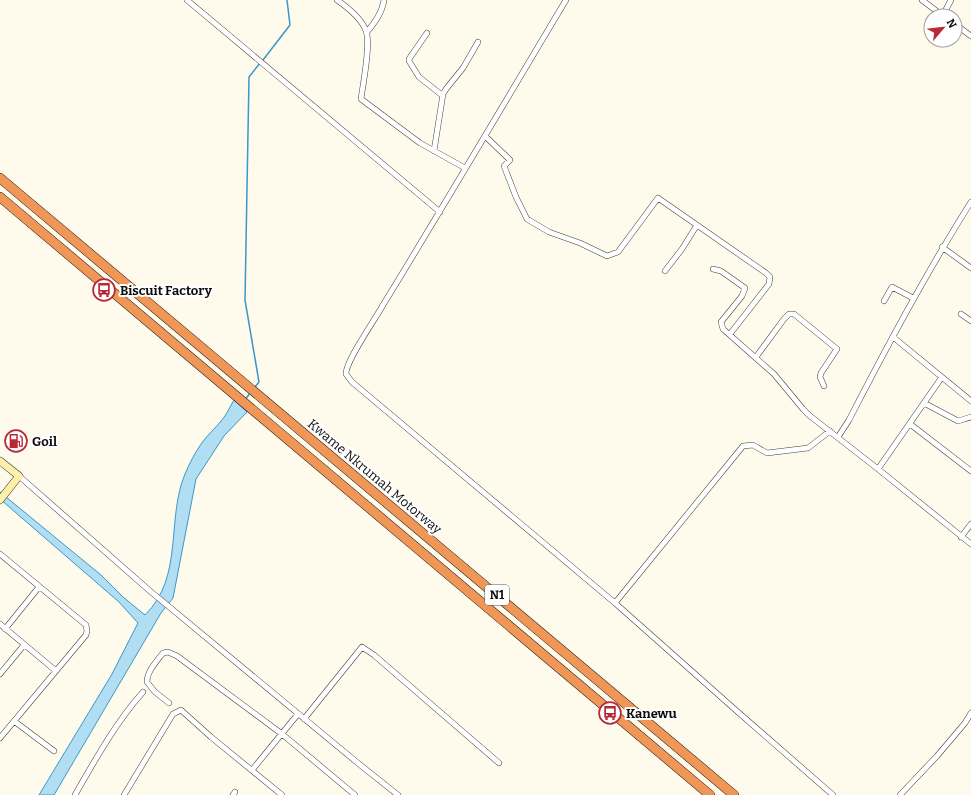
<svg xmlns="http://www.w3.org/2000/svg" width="971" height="795" viewBox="0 0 971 795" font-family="Bitter,serif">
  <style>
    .water { fill: #b2def4; stroke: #3b97c9 }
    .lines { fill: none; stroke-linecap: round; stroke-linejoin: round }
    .stream { stroke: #3b97c9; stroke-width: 1.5 }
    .street-casing { stroke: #3f3f3f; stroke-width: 6 }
    .secondary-casing { stroke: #2e2e2e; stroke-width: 8 }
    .highway-casing { stroke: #1d1d1d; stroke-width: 10 }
    .street { stroke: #fff; stroke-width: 5 }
    .secondary { stroke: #fdf0a9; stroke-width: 7 }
    .highway { stroke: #f09758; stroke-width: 9 }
    .labels { text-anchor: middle; stroke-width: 4; stroke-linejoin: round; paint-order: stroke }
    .shield { fill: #fff; stroke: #555; stroke-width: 1 }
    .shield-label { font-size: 12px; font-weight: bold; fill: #0c0c0c }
    .poi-label { font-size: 13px; font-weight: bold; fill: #0c0c0c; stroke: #fff; text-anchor: start }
    .street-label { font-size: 13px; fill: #0c0c0c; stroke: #fff }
  </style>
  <rect width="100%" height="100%" fill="#fefaec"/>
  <path class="water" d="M234,400L247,412L224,436L196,479L173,598L161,613L54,795H39L112,674L138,623L119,602L0,499V492L101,575L123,597L145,615C184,577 166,519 185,474C189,464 195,453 201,444C208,434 218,426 225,416C228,411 231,405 234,400Z"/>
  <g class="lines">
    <path class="stream" d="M263,60L290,25L287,0
      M255,387L259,382L245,300L249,77L260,63
      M245,400L250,393"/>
    <g class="street-casing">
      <path id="street" d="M187,0L440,212
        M337,0C347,7 362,19 366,31C371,44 363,84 361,99L420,143L465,168
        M566,0C505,102 445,204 383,305C376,318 345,362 346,374L352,382L615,603L739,713L833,795
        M922,0L943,16
        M943,15L951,0
        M955,24L971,36
        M367,32C375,22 382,13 384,0
        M427,33L409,59V61L419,77L443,96
        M485,136L510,160L504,166L516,197L527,219L549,232L580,243L607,256L618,252L658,198L766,273L770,277L769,284L730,334
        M434,151L443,94L446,89L463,68L478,42
        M942,247L971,268
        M713,269L721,271L745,288L742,296L721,322L723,329L774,374L803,409L810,416L878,469L971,544
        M665,271L682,249L697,225
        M884,301L892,287L913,298
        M961,314L971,321
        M893,337L971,401
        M756,357L784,319L789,314H794L837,349L821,373L820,377L824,386
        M924,403L958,421L971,417
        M910,424L971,471
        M838,437L849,420C887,346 926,273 971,202
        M878,469L942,377
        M19,476L150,591L359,764L398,795
        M961,537L971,524
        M0,554L86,625L87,631L86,635L0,738
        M615,603L743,446L753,445L767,453L808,448L830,431
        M0,624L56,671
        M5,629L39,587
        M0,674L24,645
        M169,703L155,692L147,682C147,671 157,661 163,653L168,652L177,656L282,734L355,795
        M304,719L362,647L374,655L499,763
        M14,721L54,751
        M252,770L298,714
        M75,795C95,760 116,722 143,692
        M124,795L173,714L181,710L211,737L282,795
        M233,795L235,792
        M900,795L937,756L965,723L971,713"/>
    </g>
    <g class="secondary-casing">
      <path id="secondary" d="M0,461L19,476L0,500"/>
    </g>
    <g class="highway-casing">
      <path id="highway" d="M0,178L734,795
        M0,197L710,795"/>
    </g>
    <use href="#street" class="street"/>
    <use href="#secondary" class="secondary"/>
    <use href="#highway" class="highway"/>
  </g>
  <defs>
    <g id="bus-ring" transform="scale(1.15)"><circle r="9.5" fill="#fff" stroke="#b82936" stroke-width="1.5"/><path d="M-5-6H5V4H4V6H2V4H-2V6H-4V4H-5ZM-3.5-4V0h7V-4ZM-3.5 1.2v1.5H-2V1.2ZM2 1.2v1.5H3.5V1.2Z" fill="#b82936"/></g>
    <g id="fuel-ring" transform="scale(1.15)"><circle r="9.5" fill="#fff" stroke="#b82936" stroke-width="1.5"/><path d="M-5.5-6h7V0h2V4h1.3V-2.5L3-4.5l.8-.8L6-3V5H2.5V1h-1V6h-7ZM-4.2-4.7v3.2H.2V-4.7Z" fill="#b82936"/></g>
  </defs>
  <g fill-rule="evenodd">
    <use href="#bus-ring" x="104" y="290"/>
    <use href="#fuel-ring" x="16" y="441"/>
    <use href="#bus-ring" x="610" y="713"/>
  </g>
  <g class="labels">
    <rect class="shield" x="485" y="585" width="24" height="20" rx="3"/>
    <g class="shield-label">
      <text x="497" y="599">N1</text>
    </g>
    <g class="poi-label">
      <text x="120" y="295">Biscuit Factory</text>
      <text x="32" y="446">Goil</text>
      <text x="626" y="718">Kanewu</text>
    </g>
    <g class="street-label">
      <text transform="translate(375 476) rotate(40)" y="5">Kwame Nkrumah Motorway</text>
    </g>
  </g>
  <g transform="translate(943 28) rotate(62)"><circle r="19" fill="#ffffff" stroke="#9e9e9e"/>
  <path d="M0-3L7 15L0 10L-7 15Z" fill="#b82936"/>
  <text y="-6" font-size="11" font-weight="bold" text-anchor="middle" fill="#0c0c0c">N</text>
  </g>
</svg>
